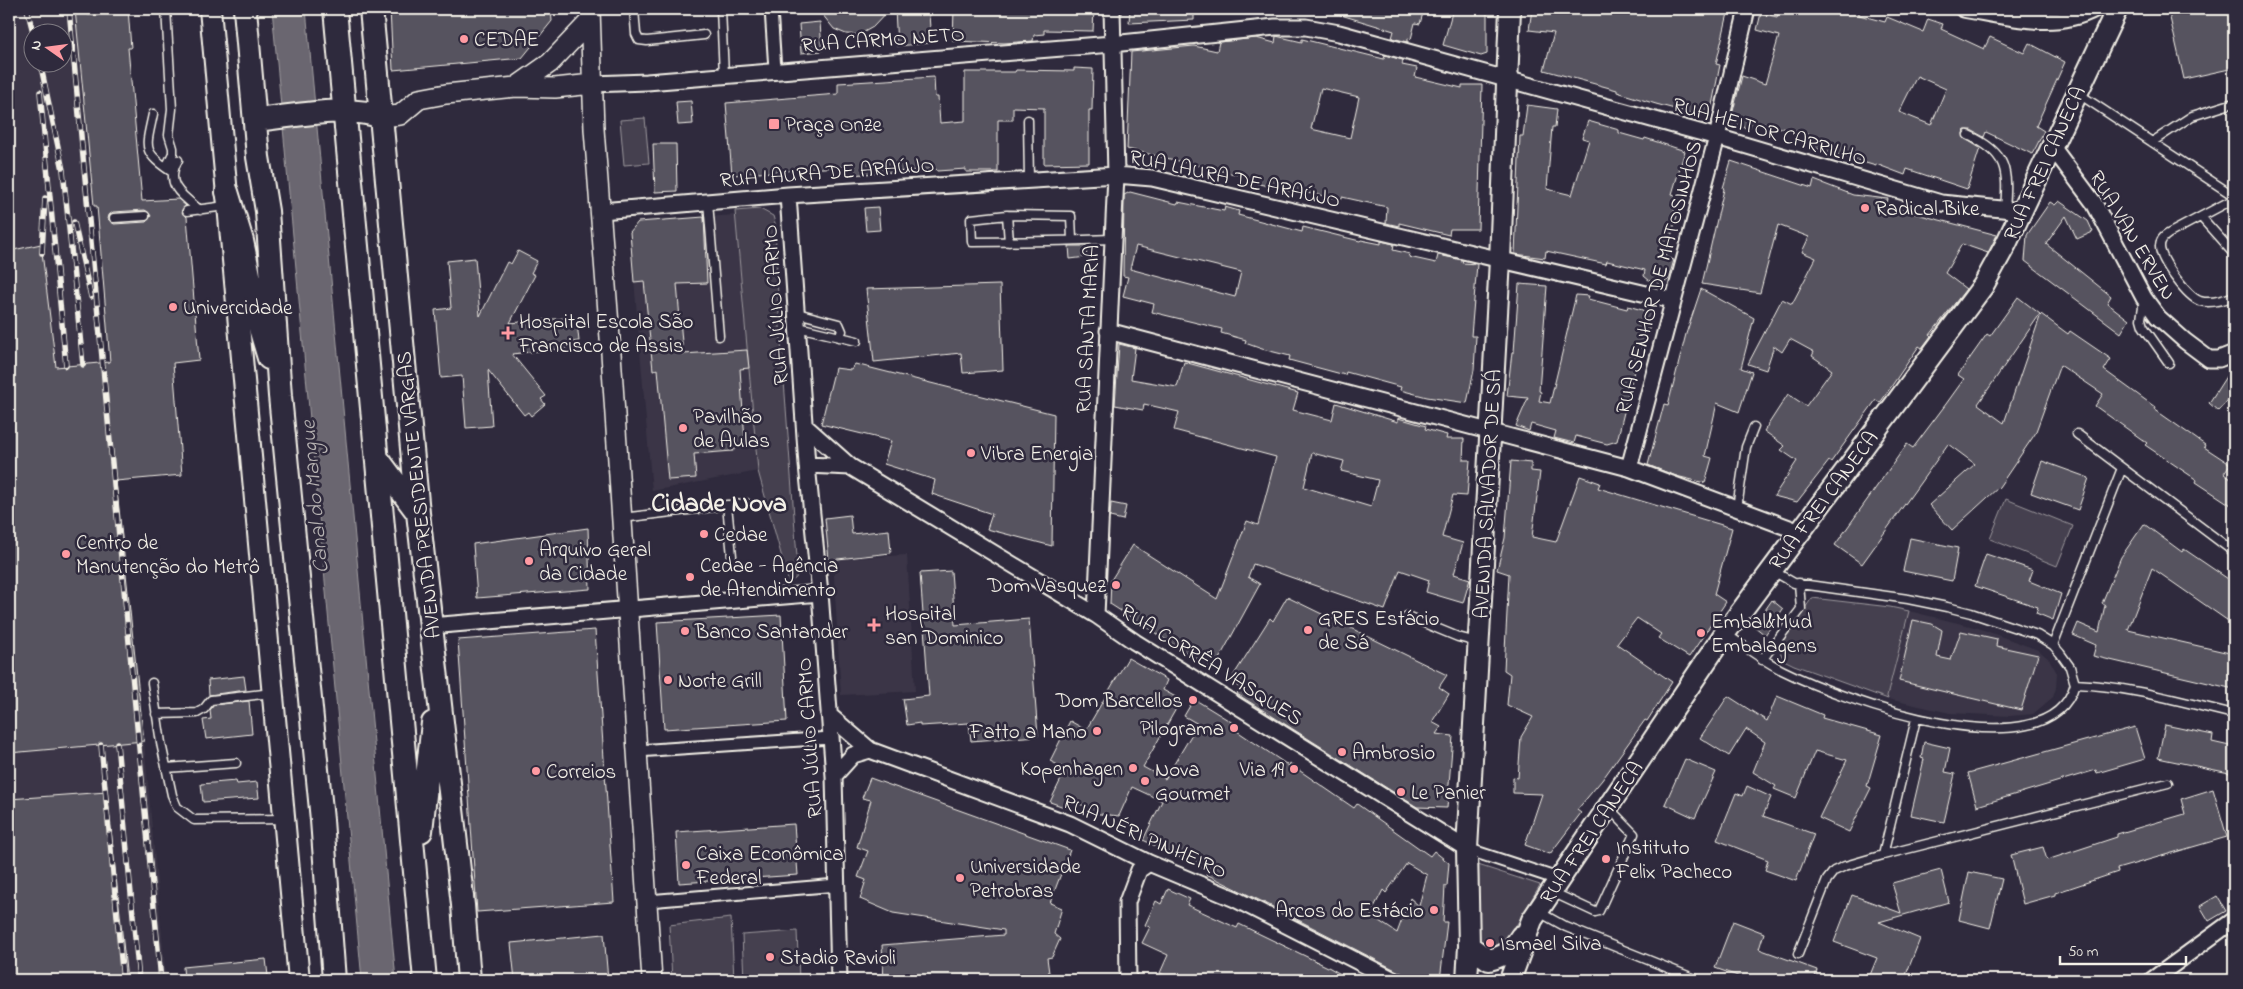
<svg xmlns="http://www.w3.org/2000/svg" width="2243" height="989" viewBox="0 0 2243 989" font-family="'Indie Flower',sans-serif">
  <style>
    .built { fill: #3b3647; fill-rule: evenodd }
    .green { fill: #454050; stroke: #9c989c }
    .water { fill: #6a6670; stroke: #a19ea0 }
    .building { fill: #56525f; stroke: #f4f1e8; fill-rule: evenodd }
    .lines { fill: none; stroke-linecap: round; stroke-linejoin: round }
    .service-casing { stroke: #f4f1e8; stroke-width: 11 }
    .pedestrian-casing { stroke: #f4f1e8; stroke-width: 15 }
    .minor-casing { stroke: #f4f1e8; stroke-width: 19 }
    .tertiary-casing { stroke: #f4f1e8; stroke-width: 22 }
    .secondary-casing { stroke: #f4f1e8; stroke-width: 24 }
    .primary-casing { stroke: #f4f1e8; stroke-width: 26 }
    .service { stroke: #2f2a3d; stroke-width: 8 }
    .pedestrian { stroke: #2f2a3d; stroke-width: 11 }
    .minor { stroke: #2f2a3d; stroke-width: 15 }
    .tertiary { stroke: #2f2a3d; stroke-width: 19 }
    .secondary { stroke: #2f2a3d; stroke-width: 20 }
    .primary { stroke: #2f2a3d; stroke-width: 22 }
    .rail-casing { stroke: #f4f1e8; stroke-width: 5.5 }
    .rail { stroke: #2f2a3d; stroke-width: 4; stroke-dasharray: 11; stroke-linecap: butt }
    .poi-dot { fill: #ff9aa2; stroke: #2f2a3d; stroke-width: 2 }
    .labels { text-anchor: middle; stroke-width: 5; stroke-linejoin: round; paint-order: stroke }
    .poi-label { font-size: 21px; fill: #f4f1e8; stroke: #2f2a3d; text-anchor: start }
    .street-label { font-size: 21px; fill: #f4f1e8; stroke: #2f2a3d }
    .water-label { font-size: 22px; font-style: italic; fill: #b6b2b2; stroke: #2f2a3d }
    .district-label { font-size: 26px; font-weight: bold; fill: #f4f1e8; stroke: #2f2a3d }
  </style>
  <rect width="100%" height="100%" fill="#2f2a3d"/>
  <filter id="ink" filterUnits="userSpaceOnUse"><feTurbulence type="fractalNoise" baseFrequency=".02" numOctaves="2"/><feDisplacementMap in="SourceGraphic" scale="10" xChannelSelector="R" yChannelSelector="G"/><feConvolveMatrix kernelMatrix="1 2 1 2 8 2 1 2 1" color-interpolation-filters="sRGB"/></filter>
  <g filter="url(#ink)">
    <path class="built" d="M9,9H75L102,347L144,741L166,980H9ZM32,32H62V62H32Z
      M735,215L758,471L652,491L630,232L638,222Z
      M907,555L915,691L841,695L833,559Z
      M1909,611L1978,628L2038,650L2049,659L2057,673L2056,688L2053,697L2033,714L2010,716L1950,713L1888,699L1887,696Z"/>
    <path class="green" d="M645,118L649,163L624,165L620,120Z
      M760,209L773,216L775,223L778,299L798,571L796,578L789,583L758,471L735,211Z
      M2006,499L2073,526L2057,566L1990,539Z
      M1812,598L1890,607L1909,611L1887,696L1888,699L1794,665L1784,660L1779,650L1780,644Z
      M1478,865L1540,885L1503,948L1494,955L1477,945Z
      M731,918L734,980H672L669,925Z
      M797,931L799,980H744L742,935Z"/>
    <path class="water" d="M272,9H306L396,980H362Z"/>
    <path class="building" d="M75,9H88V15L116,13L115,9H128L131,48H128L142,201L178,199L186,206L181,211L187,217L199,360L173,363L182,475L116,481L144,741L9,753V251L41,244L56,367L110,362L97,206H94ZM145,210L149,213L151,216L146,222L114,224L108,219L109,215L113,212Z
      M390,9H551L552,21L522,58L393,70Z
      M818,9H890L873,27L859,35L846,34L834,29Z
      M895,9H918V15L929,14L931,43L897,46Z
      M954,9H1094L1093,31L1044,30V34L1034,35L1033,41L1004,43L953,41Z
      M1130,9H1194V20L1129,23Z
      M1332,9H1424L1420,24L1415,23L1411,39L1408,38V42L1392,38L1394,31L1331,12Z
      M1453,9H1487V54L1481,56L1443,45Z
      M1532,9H1571L1590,14L1591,9H1729L1716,64L1720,65L1710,115L1702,112L1701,116L1656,104L1617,92V90L1544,70L1554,33L1529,30Z
      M1780,9H1859V15L1885,22L1887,17L1923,32L1928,19L1943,24L1941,29L1984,49L1990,37L2024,53L2029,43L2065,62L2036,126L2044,131L2036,147L2032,154L1986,132L1984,137L1971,130H1965L1963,133L1964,138L1980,148L1967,189L1907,169L1905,175L1876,164V166L1811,147L1815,136L1752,121L1749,129L1730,123L1742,76L1765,84L1779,36L1757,30L1761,13L1777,17ZM1917,76L1946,89L1931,125L1899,112Z
      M2168,9H2232L2234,17V68L2184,79Z
      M820,22L822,51L801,53L799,24Z
      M1276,36L1302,42V39L1384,59L1385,55L1403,60L1402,65L1417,68L1415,77L1462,88V85H1482L1478,229H1450L1449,235L1399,223V226L1386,223L1387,207L1342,197V199L1301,192L1300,194L1247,181L1248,177L1127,149L1131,52L1194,46L1217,51L1219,42L1256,38L1275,43ZM1321,88L1359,97L1350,138L1311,129Z
      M1074,68L1093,69L1092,110H1089V163L1044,164V108L1013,107V120H998V172H966V169L937,171L936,169L850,175L849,166L732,175L726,103L838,94V83L934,77L935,97H938L940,123L965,121V72H1015L1016,70L1074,71Z
      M691,101L693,124L678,125L676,102Z
      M1527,105L1557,109L1555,127H1552L1547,189L1572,195L1589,140L1582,138L1588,121L1619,130V133L1644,140L1645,138L1685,151L1672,194L1679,196L1673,215L1677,216L1665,257L1674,260L1668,280L1660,284L1650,281L1644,276L1645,270L1607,261L1606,264L1546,251L1545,258L1515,254L1520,136H1523Z
      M653,144H676L677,191L655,192Z
      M1731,161L1812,188L1814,180L1853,195L1888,199L1886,206L1997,235L1988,253L1962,244L1945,273L1966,289L1930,335L1931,336L1922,348L1919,346L1880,403L1876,400L1831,462L1829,461L1797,502L1774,496L1797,461L1781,450L1785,446L1764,431L1788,394L1806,406L1832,370L1812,356L1814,352L1790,339L1782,352L1774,346L1766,370L1748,364L1782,299L1792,304L1816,258L1802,252L1809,237L1778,225L1760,293L1702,284L1724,189L1723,188Z
      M1130,192L1177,204L1178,202L1224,211L1225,207L1239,211L1238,215L1302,232L1303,227L1360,241L1361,240L1381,244V241L1394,244L1393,250L1410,254L1409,257L1436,263L1438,255L1463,260L1462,263L1477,264L1471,336H1476L1474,370L1467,403L1427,397L1400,390L1401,387L1346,372L1345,375L1289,360L1290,356L1262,349L1245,343L1246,340L1221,333L1222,329L1152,312L1154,304L1123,296L1128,277L1123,276L1124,195ZM1136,246L1241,272L1235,297L1130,269Z
      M2059,201L2088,221L2093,232L2077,239L2066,216L2046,244L2111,296L2107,303L2129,320L2121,333L2025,261L2027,235L2050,202L2055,205Z
      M878,207L880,230L866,231L864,208Z
      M704,217L707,283L677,284L683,354L747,350L749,368L740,369L745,441L733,451L694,454L696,478L668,480L658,369L653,370L644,281L634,282L630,232L638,222Z
      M1069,246H1087L1086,257L1070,259Z
      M518,251L537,261L531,273L535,275L510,323L565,318V324L577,323L579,341L567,343L568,348L512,354L546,396L541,399L545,404L531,416L528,412L524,415L488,370L492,426L466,428L462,376L441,378L435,310L451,308L447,261L475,258L480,316L507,262L511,264Z
      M1519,284L1547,286L1539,391L1541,392L1539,401L1550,403L1576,295L1589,296L1588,299L1627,309L1628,306L1653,313L1639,368L1635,367L1617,441L1607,444L1576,436L1574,443L1554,438L1556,431L1531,424L1529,431L1516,426L1528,398L1507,396L1512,352H1514Z
      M1000,285L1003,370L963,373L961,353L874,362L866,289Z
      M1701,289L1754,318L1741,368L1752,372L1739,412L1717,403L1705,456L1712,458L1705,483L1676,476L1648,465L1664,404L1668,405L1686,334Z
      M2018,297L2040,314L1978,404L2004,423L2041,314L2068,334L2070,331L2111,359L2104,370L2155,407L2154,409L2205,445L2204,447L2230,464L2224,473L2234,480V507L2196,482L2197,480L2145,445L2147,443L2095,406L2103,394L2060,365L2035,434L1999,487L1952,530L1929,505L1975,464L1948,444L1862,564L1835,545L1907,444L1913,448L1946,404L1964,379L1958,375L1987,334L1990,336Z
      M1119,344L1135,348L1131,379L1177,387L1184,362L1298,393L1293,410L1332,420L1336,403L1398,422V418L1426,426L1425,429L1447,435L1446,439H1464L1463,460H1470L1467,496L1453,495L1442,537L1463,543L1454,574L1470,579L1463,603L1426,592L1429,580L1400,570L1385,610L1253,564L1248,577L1260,584L1213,670L1110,604L1111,580L1133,545L1217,599L1247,521L1258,525L1276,457L1174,430L1179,412L1144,404L1143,410L1115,405ZM1312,453L1344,461L1341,471L1378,480L1371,507L1304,487Z
      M855,364L1054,414L1052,546L987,529L992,514L932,494L935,480L884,464L891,441L821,424L835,368L851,370Z
      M2234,364V405L2228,400L2218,411L2209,403Z
      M1511,461L1531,463V471L1540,472L1532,537L1556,542L1580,476L1600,483L1598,488L1732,528L1714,594L1726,602L1689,657L1658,638L1661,634L1637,618L1617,644L1672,682L1647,721L1645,720L1602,780L1577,810L1581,813L1550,854L1525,845L1542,794L1513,793V777L1518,778L1521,737L1533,717L1507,705L1510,674L1504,670L1509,574L1497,570L1505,538Z
      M2042,461L2089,478L2078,510L2031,493Z
      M1111,503L1126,506L1123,520L1110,517Z
      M850,515L852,534L889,530L891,553L829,560L825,518Z
      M2144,524L2182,552L2184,549L2234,583V625L2152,568L2128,630L2234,654V689L2093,656L2096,645L2073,635L2078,623L2099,632L2105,605L2102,603L2121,557Z
      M588,528L590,589L477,598L473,544Z
      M1910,538L1958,548L1952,581L1903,571Z
      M1986,554L2033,570L2029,581L2061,594L2053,620L2036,613L2038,607L1975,586Z
      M951,571L955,625L1029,619L1038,736L971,741L969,723L920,726V723L907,725L903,699L929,696L920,573Z
      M1287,597L1447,675L1439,687L1449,694L1432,722L1441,727L1436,734L1453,736L1447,808L1417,807L1237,694L1240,688L1230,681L1270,618L1273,621Z
      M1772,600L1783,609L1765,635L1754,626Z
      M781,615L787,721L664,729L657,622Z
      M1913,620L1932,624L1942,630L1937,657L1951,660L1961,631L1997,639L1996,646L2038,655L2021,710L1899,681Z
      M595,630L614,902L477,912L458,640Z
      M1128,658L1167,680L1163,690L1181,700L1143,767L1165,779L1198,724L1184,716L1194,699L1233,723L1231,727L1289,766L1290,764L1354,808L1357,804L1430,856L1434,851L1449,863L1447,886H1445L1443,922H1447L1440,980H1415L1269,905L1206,874L1208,871L1143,840L1162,801L1132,787L1119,816L1091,813L1085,806L1070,801L1067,808L1050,802L1066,769L1050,761L1070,721L1086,730ZM1407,863L1427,875L1419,906L1410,898L1397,933L1370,915L1383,890L1386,893Z
      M244,676L246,690L209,695L208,680Z
      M1728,696L1767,721L1777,696L1823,715L1822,718L1882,735L1867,786L1871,788L1849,832L1819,818L1847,760L1815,751L1796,798L1774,789L1776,786L1753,772L1765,742L1746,729L1729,756L1700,738Z
      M249,701L252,734L206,739L203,720L211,719L210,710L214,705Z
      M2165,725L2213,735L2212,742L2234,747V774L2158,758Z
      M2135,727L2145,759L2097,773L2096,770L1977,806L1968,773Z
      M1924,742L1950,748L1945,772L1955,774L1944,822L1911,815L1924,759L1921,758Z
      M1685,759L1716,772L1695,818L1665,804Z
      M870,778L1070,850L1050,903L1062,908L1054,934L1060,939L1052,957L1047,958L1050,980H884L882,945L1004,935V930L893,913L860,899L866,880L858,877L868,851L857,847L871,800L862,798Z
      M236,781L237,784L257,782L259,798L203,802L201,784Z
      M1747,786L1771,797L1763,816L1814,834L1796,881L1765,870L1768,860L1717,840L1736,793L1743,796Z
      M2213,789L2227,837L2117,869L2118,872L2055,893V895L2023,904L2011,855L2043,847L2047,860L2117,837V834L2185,814L2181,799Z
      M107,792L127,980H9V799Z
      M794,824L798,875L679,883L676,832Z
      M1941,870L1949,902L1879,922L1920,939L1904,980H1868L1877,958L1834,942L1852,895L1901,913L1892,883Z
      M1969,872L2002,879L1990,928L1959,920Z
      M1168,889L1190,899L1187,905L1237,928L1239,924L1330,968L1351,980H1176L1160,973L1168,955L1142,943L1150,927L1145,925L1156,901L1161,904Z
      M2217,896L2226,911L2209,921L2200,906Z
      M1733,921L1764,933L1759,949L1817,970L1814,980H1749L1715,968Z
      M604,934L608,980H515L511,943Z
      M266,959L268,976L237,978V980H184L183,967Z"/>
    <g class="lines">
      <g class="service-casing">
        <path id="service" d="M634,9L636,34L639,40L647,41L704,35
          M721,9L724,75
          M2079,94L2234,196
          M153,114C146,148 141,151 172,172
          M1028,120L1029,180
          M1968,135C2008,153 2008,170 2005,210
          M2152,142L2192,116L2234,103
          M178,160C164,184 181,195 200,210
          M166,168L173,153V148L169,135L172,109L166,9
          M2234,199L2168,234C2163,237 2160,240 2160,246C2159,259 2188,298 2200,301C2210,304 2224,300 2234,296
          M708,202L719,336
          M187,211L226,206
          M1007,215L1009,242
          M2201,217L2234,254
          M114,218L145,216
          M1072,240L1071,216L1007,215L971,219L972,242C1019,242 1066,241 1112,239
          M2144,300L2141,319L2143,326L2169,363
          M797,313L839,324L842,331L839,337
          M798,327L857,341
          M2077,434L2234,552
          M727,505L732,556
          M1737,508L1746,447L1754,427
          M622,518L746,503
          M1773,571L1794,583L1908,599L1947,607L1971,613L2037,635L2053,645L2060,653L2070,667L2075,684
          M1407,616L1458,637L1477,642
          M1726,634C1746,647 1763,661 1784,671C1840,699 2049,777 2075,684
          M2053,645L2122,468
          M1762,660L1801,609L1799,583
          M152,683L161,743L172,795L177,807L194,820L284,819
          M2075,684C2129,686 2182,702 2234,714
          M156,714L197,713L204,709L211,700L272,693
          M166,768L236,763
          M1883,855L1916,719
          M1552,892L1595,912L1599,911L1634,834L1608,807
          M1539,912L1566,927L1698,980
          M1798,954L1827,880L1834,871L1845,866L1883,855L2168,783"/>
      </g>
      <g class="pedestrian-casing">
        <path id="pedestrian" d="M771,9L775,70
          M637,751L831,738
          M1467,849L1558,879
          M648,901L837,885"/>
      </g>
      <g class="minor-casing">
        <path id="minor" d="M1963,9C2005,16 2055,31 2095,9
          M592,84L647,82L1112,44L1275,27H1306L1339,33L1717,137L1941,203L2022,211
          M2053,148L2094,203L2144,298L2158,317L2185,341L2209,359H2219L2234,353
          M788,195L807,465L820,593L834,776L839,980
          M601,211L788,195L1116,175L1152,178L1672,300
          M1108,331L1629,468L1800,532
          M805,426L851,467
          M807,465L851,467L1096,615L1135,642L1467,849
          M1629,468L1717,137L1747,9
          M1096,615L1116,175L1112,9
          M430,626L820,593
          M829,715L870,750L1070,824L1149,863L1235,899L1394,980
          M834,776L853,755L870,750
          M1128,980L1127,902L1139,870L1149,863
          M2152,980L2234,920"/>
      </g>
      <g class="tertiary-casing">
        <path id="tertiary" d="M590,9L594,129L610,338L652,980
          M516,87L550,63L590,21
          M381,117L400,115L419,99L446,94L516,87L555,88L592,84"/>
      </g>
      <g class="secondary-casing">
        <path id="secondary" d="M210,9L299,980
          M1469,946L1489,960C1506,956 1512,950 1521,936
          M1467,980L1469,946L1467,849L1500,260L1510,9
          M1510,980L1532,920L1725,633L1983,286L2006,244L2117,9"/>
      </g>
      <g class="primary-casing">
        <path id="primary" d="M245,9L258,157L267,211L280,396L322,820L334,980
          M335,9L425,980
          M371,9L418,513L463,905L469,980
          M255,120C290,117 349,104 381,117
          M227,192L242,241L260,328L269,358
          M377,458L418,513
          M421,831L433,723"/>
      </g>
      <use href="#service" class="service"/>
      <use href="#pedestrian" class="pedestrian"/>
      <use href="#minor" class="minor"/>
      <use href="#tertiary" class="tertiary"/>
      <use href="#secondary" class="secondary"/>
      <use href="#primary" class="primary"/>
      <g class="rail-casing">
        <path id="rail" d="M27,9L33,32
          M69,9L161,980
          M40,62L63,170L83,365
          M40,92L66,366
          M74,222L91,297
          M42,253L45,198
          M117,743L139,980
          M101,745L123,980"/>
      </g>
      <use href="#rail" class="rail"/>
    </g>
  </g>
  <g class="poi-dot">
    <circle cx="464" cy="39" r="5"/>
    <rect x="768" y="118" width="12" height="12" rx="2.5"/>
    <circle cx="1865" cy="208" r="5"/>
    <circle cx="173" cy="307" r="5"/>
    <path d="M505.5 325.5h5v5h5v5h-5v5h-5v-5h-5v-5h5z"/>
    <circle cx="683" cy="428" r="5"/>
    <circle cx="971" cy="453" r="5"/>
    <circle cx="704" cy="534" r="5"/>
    <circle cx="66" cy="554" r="5"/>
    <circle cx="529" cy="561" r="5"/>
    <circle cx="690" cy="577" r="5"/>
    <circle cx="1116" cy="585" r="5"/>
    <path d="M871.5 617.5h5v5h5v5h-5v5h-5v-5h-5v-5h5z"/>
    <circle cx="1308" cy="630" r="5"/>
    <circle cx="685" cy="631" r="5"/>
    <circle cx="1701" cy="633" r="5"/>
    <circle cx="668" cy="680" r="5"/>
    <circle cx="1193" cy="700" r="5"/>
    <circle cx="1234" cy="728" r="5"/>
    <circle cx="1097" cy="731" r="5"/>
    <circle cx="1342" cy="752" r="5"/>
    <circle cx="1133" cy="768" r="5"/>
    <circle cx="1294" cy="769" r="5"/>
    <circle cx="536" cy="771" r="5"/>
    <circle cx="1145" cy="781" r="5"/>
    <circle cx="1401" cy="792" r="5"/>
    <circle cx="1606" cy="859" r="5"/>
    <circle cx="686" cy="865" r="5"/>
    <circle cx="960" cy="878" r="5"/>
    <circle cx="1434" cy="910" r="5"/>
    <circle cx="1490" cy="943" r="5"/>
    <circle cx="770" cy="957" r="5"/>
  </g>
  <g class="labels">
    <g class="poi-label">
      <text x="474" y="46">CEDAE</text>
      <text x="785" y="131">Praça Onze</text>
      <text x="1875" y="215">Radical Bike</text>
      <text x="183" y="314">Univercidade</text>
      <text x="519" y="328">Hospital Escola São<tspan x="519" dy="24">Francisco de Assis</tspan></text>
      <text x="693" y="423">Pavilhão<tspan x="693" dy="24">de Aulas</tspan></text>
      <text x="981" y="460">Vibra Energia</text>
      <text x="714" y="541">Cedae</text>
      <text x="76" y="549">Centro de<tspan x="76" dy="24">Manutenção do Metrô</tspan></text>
      <text x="539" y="556">Arquivo Geral<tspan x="539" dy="24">da Cidade</tspan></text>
      <text x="700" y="572">Cedae - Agência<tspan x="700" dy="24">de Atendimento</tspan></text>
      <text x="1106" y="592" text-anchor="end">Dom Vasquez</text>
      <text x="885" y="620">Hospital<tspan x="885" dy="24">san Dominico</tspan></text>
      <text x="1318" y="625">GRES Estácio<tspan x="1318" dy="24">de Sá</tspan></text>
      <text x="1711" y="628">Embal&amp;Mud<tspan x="1711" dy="24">Embalagens</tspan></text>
      <text x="695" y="638">Banco Santander</text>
      <text x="678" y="687">Norte Grill</text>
      <text x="1183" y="707" text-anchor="end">Dom Barcellos</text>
      <text x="1224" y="735" text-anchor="end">Pilograma</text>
      <text x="1087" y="738" text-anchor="end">Fatto a Mano</text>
      <text x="1352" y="759">Ambrosio</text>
      <text x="1123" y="775" text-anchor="end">Kopenhagen</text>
      <text x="1155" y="776">Nova<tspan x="1155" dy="24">Gourmet</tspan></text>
      <text x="1284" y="776" text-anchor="end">Via 19</text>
      <text x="546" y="778">Correios</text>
      <text x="1411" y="799">Le Panier</text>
      <text x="1616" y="854">Instituto<tspan x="1616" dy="24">Felix Pacheco</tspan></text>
      <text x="696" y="860">Caixa Econômica<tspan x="696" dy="24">Federal</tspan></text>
      <text x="970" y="873">Universidade<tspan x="970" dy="24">Petrobras</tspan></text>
      <text x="1424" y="917" text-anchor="end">Arcos do Estácio</text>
      <text x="1500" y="950">Ismael Silva</text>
      <text x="780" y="964">Stadio Ravioli</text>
    </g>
    <g class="street-label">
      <text transform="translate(883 39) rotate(-4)" y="7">RUA CARMO NETO</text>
      <text transform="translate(1770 131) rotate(16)" y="7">RUA HEITOR CARRILHO</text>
      <text transform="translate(2044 163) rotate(-65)" y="7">RUA FREI CANECA</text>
      <text transform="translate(827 172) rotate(-4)" y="7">RUA LAURA DE ARAÚJO</text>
      <text transform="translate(1235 178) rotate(12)" y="7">RUA LAURA DE ARAÚJO</text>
      <text transform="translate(2133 235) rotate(59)" y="7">RUA VAN ERVEN</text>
      <text transform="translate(1658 277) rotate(-75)" y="7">RUA SENHOR DE MATOSINHOS</text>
      <text transform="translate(775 305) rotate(-94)" y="7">RUA JÚLIO CARMO</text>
      <text transform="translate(1087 329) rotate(-87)" y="7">RUA SANTA MARIA</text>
      <text transform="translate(1487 494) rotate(-87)" y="7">AVENIDA SALVADOR DE SÁ</text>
      <text transform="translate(418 495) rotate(-96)" y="7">AVENIDA PRESIDENTE VARGAS</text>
      <text transform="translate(1823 500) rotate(-53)" y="7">RUA FREI CANECA</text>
      <text transform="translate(1212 664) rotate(32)" y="7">RUA CORRÊA VASQUES</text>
      <text transform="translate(809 738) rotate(-94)" y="7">RUA JÚLIO CARMO</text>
      <text transform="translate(1591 832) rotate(-56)" y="7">RUA FREI CANECA</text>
      <text transform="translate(1145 836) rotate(24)" y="7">RUA NÉRI PINHEIRO</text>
    </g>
    <g class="water-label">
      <text transform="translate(313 497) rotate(-95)" y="8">Canal do Mangue</text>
    </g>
    <g class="district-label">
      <text x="719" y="511">Cidade Nova</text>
    </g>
  </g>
  <rect width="2243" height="989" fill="none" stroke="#2f2a3d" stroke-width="30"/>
  <rect x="15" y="15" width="2213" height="959" fill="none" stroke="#f4f1e8" stroke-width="2" filter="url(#ink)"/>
  <g transform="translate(48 48) rotate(284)"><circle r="24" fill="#2f2a3d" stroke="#7e7a81"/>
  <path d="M0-4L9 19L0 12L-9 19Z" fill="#ff9aa2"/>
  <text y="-8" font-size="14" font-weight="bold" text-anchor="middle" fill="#f4f1e8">N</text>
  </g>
  <path d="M2060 956v8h126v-8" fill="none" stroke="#f4f1e8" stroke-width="2.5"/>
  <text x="2068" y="956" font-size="15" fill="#f4f1e8" stroke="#2f2a3d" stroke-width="4" paint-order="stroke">50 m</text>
</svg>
